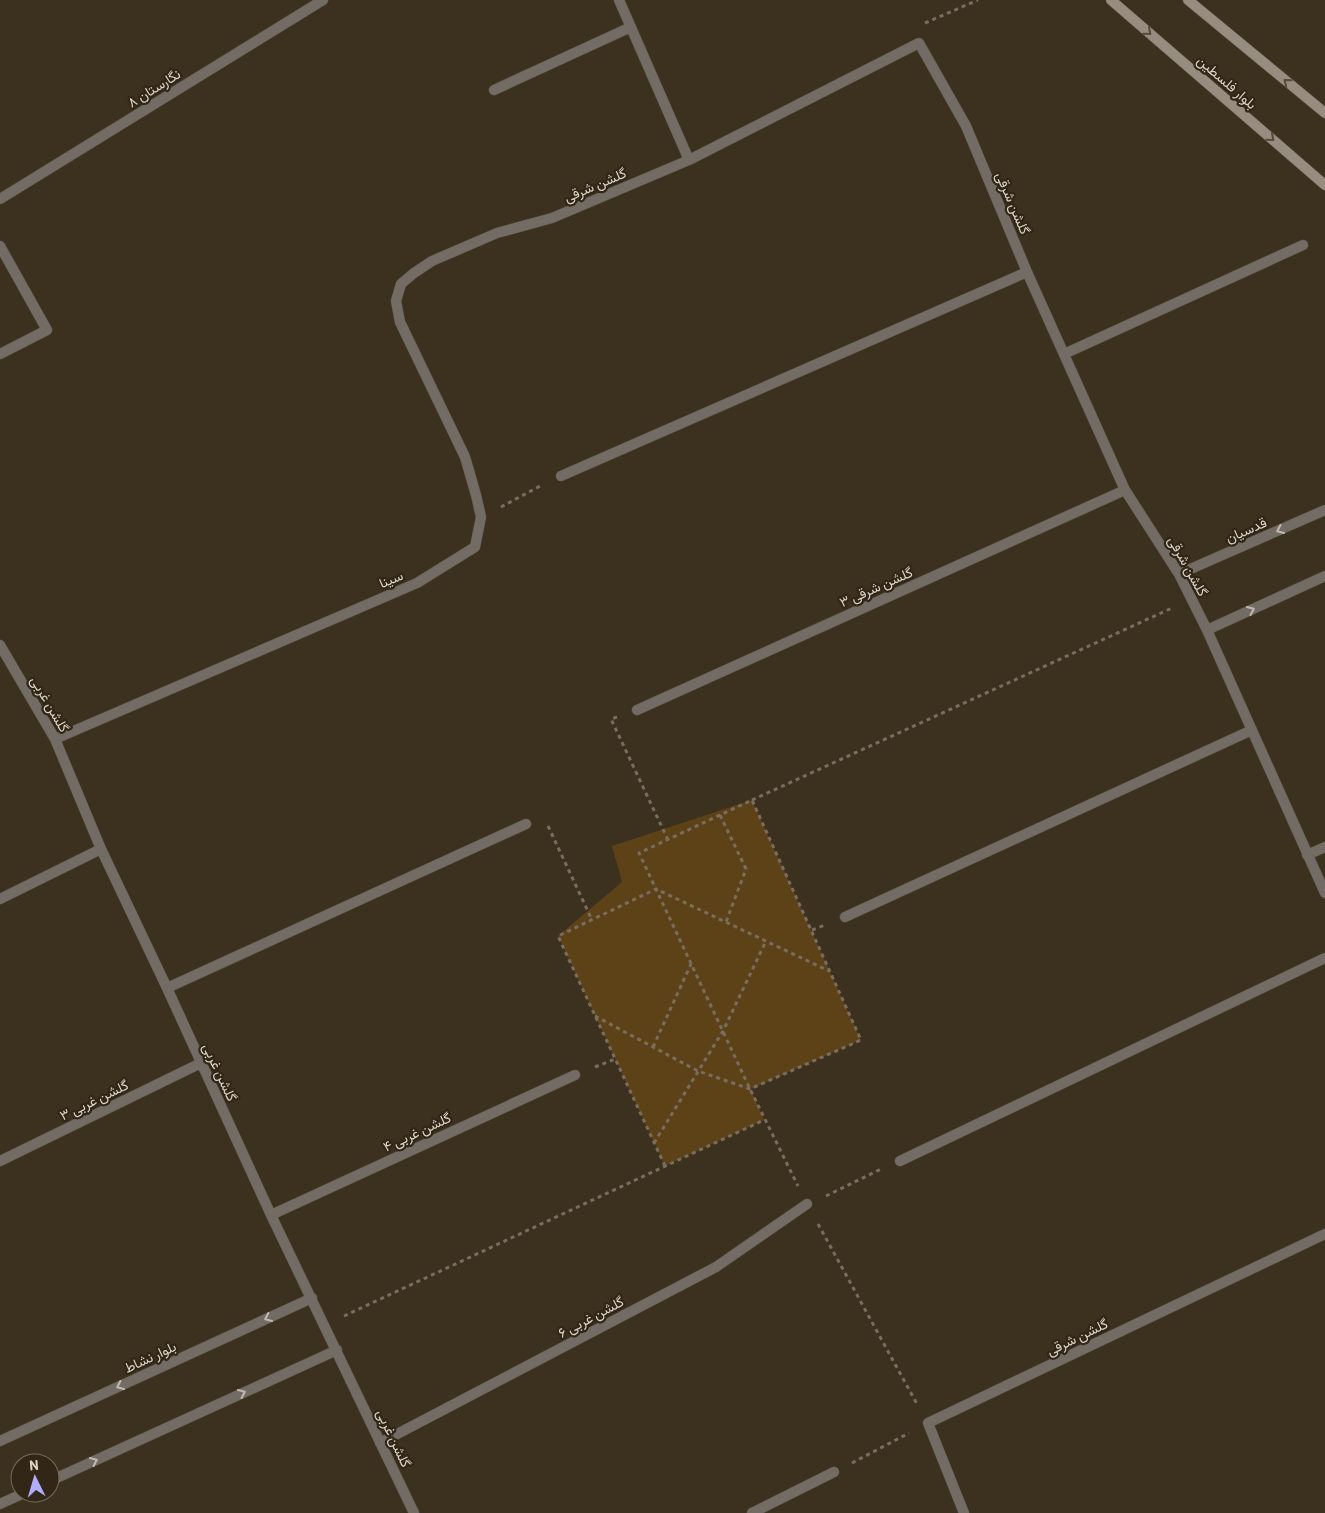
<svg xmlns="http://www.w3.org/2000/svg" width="1325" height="1513" viewBox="0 0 1325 1513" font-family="Barlow,Vazirmatn,sans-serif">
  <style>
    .green { fill: #5d4218 }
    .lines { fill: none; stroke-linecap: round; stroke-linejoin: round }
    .street-casing { stroke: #594d3e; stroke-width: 11 }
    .secondary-casing { stroke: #594d3e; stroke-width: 11 }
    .path { stroke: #786e60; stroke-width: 3; stroke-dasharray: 4 4; stroke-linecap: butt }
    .street { stroke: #726c64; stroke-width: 10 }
    .secondary { stroke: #968c7f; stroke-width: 10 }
    .oneway { stroke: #554a3b }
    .oneway2 { stroke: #c1b9b0 }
    .labels { text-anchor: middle; stroke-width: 4.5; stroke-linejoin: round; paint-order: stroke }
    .street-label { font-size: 14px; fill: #dbd3c9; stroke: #322616 }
  </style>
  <rect width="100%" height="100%" fill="#3c301f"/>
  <path class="green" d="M752,800L861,1040L751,1089L764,1120L665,1166L558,936L622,882L612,846Z"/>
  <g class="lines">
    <g class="street-casing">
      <path id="street" d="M619,0L689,160
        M494,90L631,27
        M0,199L323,0
        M0,246L47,330L0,354
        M1064,354L1303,245
        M561,476L1027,272
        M1179,574L1325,510
        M1207,630L1325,576
        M0,645L55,739L101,849L167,988L271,1215L414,1513
        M637,710L1125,490
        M55,739L417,583L475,547L481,517L476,495L465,457L400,322L396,301L401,284L414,273L432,261L497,233L552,218L689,160L919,43L966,126L1027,272L1125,490L1179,574L1207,630L1325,893
        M1307,855L1325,847
        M0,899L101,849
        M845,917L1252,730
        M167,988L526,824
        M0,1161L201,1063
        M900,1161L1325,958
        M271,1215L575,1075
        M0,1441L312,1298
        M380,1443L716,1267L807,1204
        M50,1481L337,1350
        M0,1504L24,1493
        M752,1513L834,1472
        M964,1513L928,1423L1325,1234"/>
    </g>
    <g class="secondary-casing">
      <path id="secondary" d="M1111,0L1325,185
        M1188,0L1325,113"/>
    </g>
    <path class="path" d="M925,23L978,0
      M501,507L542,485
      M617,717L611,719L668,840
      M752,800L1172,608
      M720,815L746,869L726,922
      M548,826L592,920
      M812,930L825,925
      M595,1016L698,1071L750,1089L861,1040L752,800L639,853L750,1089L798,1186
      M653,1047L691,964
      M595,1067L615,1059
      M654,1143L723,1031L766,941
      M665,1166L558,936L656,889L829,971
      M826,1196L881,1169
      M818,1224L917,1404
      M344,1316L764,1120
      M852,1463L909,1433"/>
    <use href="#street" class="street"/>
    <use href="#secondary" class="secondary"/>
  </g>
  <defs><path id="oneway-chevron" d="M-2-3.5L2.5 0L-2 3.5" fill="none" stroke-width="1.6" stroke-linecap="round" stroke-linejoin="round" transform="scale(1.25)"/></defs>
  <g class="oneway">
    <use href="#oneway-chevron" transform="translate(1148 32) rotate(41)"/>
    <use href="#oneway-chevron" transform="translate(1287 82) rotate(-141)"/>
    <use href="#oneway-chevron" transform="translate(1271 138) rotate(41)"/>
  </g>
  <g class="oneway2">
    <use href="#oneway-chevron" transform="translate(1280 530) rotate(156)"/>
    <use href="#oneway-chevron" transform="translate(1251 610) rotate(-24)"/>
    <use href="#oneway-chevron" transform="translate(268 1318) rotate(155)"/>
    <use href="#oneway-chevron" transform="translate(120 1386) rotate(155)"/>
    <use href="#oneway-chevron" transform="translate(242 1393) rotate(-25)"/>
    <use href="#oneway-chevron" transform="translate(94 1461) rotate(-25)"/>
  </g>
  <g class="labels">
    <g class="street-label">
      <text transform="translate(1227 82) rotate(41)" y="5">بلوار فلسطین</text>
      <text transform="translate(154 88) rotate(-32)" y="5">نگارستان ۸</text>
      <text transform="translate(595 185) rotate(-23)" y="5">گلشن شرقی</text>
      <text transform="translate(1013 203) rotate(67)" y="5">گلشن شرقی</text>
      <text transform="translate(1246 530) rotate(-24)" y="5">قدسیان</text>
      <text transform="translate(1188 566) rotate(61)" y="5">گلشن شرقی</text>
      <text transform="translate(391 579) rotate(-23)" y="5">سینا</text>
      <text transform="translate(876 587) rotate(-24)" y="5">گلشن شرقی ۳</text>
      <text transform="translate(50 704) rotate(60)" y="5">گلشن غربی</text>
      <text transform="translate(220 1072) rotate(65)" y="5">گلشن غربی</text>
      <text transform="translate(94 1100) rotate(-26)" y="5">گلشن غربی ۳</text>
      <text transform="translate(417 1132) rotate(-25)" y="5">گلشن غربی ۴</text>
      <text transform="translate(591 1317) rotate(-28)" y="5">گلشن غربی ۶</text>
      <text transform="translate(1077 1337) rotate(-26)" y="5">گلشن شرقی</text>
      <text transform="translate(150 1357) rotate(-25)" y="5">بلوار نشاط</text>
      <text transform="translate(394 1438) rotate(65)" y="5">گلشن غربی</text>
    </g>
  </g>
  <g transform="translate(35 1478) rotate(355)"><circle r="24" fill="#322616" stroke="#766b5e"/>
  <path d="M0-4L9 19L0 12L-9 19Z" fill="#b0aefa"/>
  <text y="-8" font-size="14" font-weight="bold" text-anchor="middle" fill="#dbd3c9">N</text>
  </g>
</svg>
